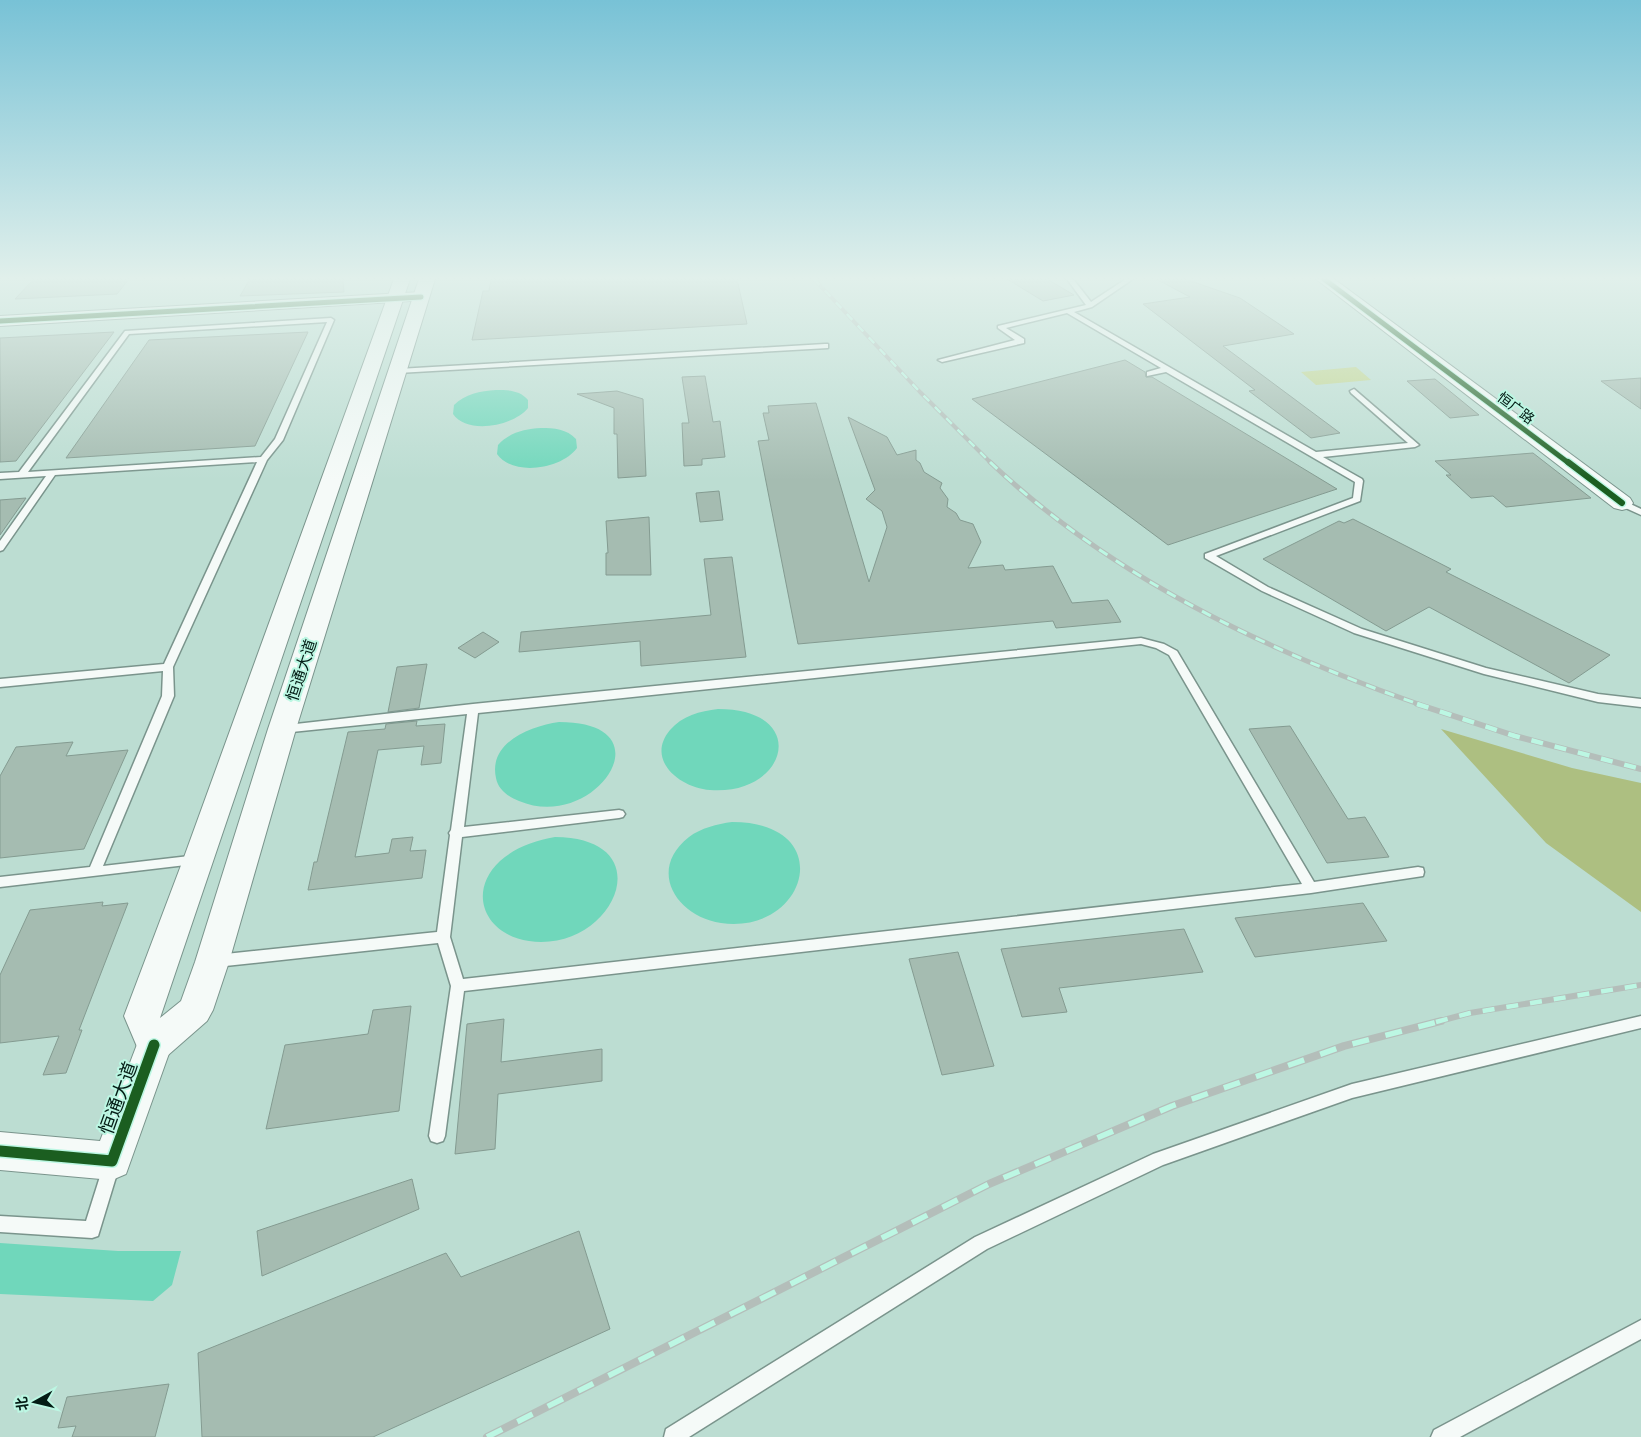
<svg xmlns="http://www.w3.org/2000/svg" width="1641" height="1437" viewBox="0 0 1641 1437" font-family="'Source Sans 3','Noto Sans SC',sans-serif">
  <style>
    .green { fill: #c2d58d }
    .forest { fill: #adbf81 }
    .water { fill: #70d7bb }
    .building { fill: #a5bcb1; stroke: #849b91 }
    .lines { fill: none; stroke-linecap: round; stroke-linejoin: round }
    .service-casing { stroke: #7a948c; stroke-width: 3 }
    .tertiary-casing { stroke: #7a948c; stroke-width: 2 }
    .secondary-casing { stroke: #7a948c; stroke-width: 2 }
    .service { fill: #f5faf8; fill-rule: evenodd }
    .tertiary { fill: #f5faf8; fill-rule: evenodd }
    .secondary { fill: #f5faf8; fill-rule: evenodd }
    .rail-far3-casing { stroke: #b4beba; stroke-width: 4 }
    .rail-far2-casing { stroke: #b4beba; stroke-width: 5 }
    .rail-far1-casing { stroke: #b4beba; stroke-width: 6 }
    .rail-casing { stroke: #b4beba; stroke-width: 8 }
    .rail-far3 { stroke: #bcf7e3; stroke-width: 2.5; stroke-dasharray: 8; stroke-linecap: butt }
    .rail-far2 { stroke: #bcf7e3; stroke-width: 3; stroke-dasharray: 10; stroke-linecap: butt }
    .rail-far1 { stroke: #bcf7e3; stroke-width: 4.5; stroke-dasharray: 12; stroke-linecap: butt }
    .rail { stroke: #bcf7e3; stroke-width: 5.5; stroke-dasharray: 17; stroke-linecap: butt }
    .cycleway-far2-casing { stroke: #bcf7e3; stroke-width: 7 }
    .cycleway-far1-casing { stroke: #bcf7e3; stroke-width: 9 }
    .cycleway-casing { stroke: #bcf7e3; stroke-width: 14 }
    .cycleway-far2 { stroke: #1b5e20; stroke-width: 5 }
    .cycleway-far1 { stroke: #1b5e20; stroke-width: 6 }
    .cycleway { stroke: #1b5e20; stroke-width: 11 }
    .labels { text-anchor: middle; stroke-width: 4; stroke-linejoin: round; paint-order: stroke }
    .far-street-label { font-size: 14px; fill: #041c15; stroke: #bcf7e3 }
    .street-label { font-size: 16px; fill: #041c15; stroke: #bcf7e3 }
    .near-street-label { font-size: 19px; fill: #041c15; stroke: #bcf7e3 }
  </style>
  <rect width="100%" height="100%" fill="#bcddd2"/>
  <path class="green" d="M1356,367L1371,380L1316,385L1301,372Z"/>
  <path class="forest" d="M1441,729L1572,768L1641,783V912L1546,843Z"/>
  <path class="water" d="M496,390C508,390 520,390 528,400V408C514,426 467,435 453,414L454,405C465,394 480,391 496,390Z
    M541,428C554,428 567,429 576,439L577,448C562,469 513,477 497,454L498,445C510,432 525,429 541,428Z
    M718,709C811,709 788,796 710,790C680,788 645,760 670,730C682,716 700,711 718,709Z
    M559,722C671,722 594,833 519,801C509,797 498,790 496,778C488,742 531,726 559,722Z
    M732,822C839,822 808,935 721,923C676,916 647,870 689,837C701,828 717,824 732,822Z
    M555,837C665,838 613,953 529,941C486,935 466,893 500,861C516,847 534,841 555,837Z
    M0,1243L118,1251H181L172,1285L153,1301L0,1294Z"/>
  <path class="building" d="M34,279H129L117,294L15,299Z
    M250,279H343L344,292L240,296Z
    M491,279H737L747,324L472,340L483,291H489Z
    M1007,279H1047L1074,295L1043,301Z
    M1156,279H1185L1240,298L1294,334L1223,346L1340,433L1311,438L1249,391L1255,390L1143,304L1190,297Z
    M114,332L16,461L0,462V338Z
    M308,332L255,446L66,458L149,340Z
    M1125,360L1145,372L1146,377H1152L1337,489L1168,545L972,399Z
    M705,376L713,422L720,421L725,457L702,459V465L684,466L682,423H689L682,377Z
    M1641,378V409L1601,381Z
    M1435,379L1479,415L1450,418L1407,381Z
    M617,391L643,399L646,476L618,478L617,434H614V408L577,394Z
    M816,403L869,582L887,527L882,511L866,499L875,490L848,417L887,437L897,455L916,450V460L920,463L924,472L942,483L940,488L948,499L947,507L956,513L960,520L973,524L981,542L968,568L1003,565L1005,570L1053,566L1072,603L1108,600L1121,622L1056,628L1053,621L798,644L758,441L769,440L763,413H769L768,406Z
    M1533,453L1591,498L1506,507L1493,496L1471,498L1446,475H1451L1435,461Z
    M719,491L723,520L700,522L696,493Z
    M26,498L0,535V500Z
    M649,517L651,575H606V553H608L606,521Z
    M1353,519L1451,569L1446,572L1610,655L1569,683L1429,607L1386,631L1263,559L1339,521L1344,523Z
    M732,557L746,657L641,666L640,641L519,652L521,632L711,615L704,559Z
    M483,632L499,642L475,658L458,648Z
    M427,664L419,708L388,712L397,667Z
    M417,721L416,726L445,724L441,763L421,765L424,746L378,750L355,857L389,853L392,839L413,837L410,851L426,850L422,878L308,890L314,862H317L348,732L385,729L386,724Z
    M1290,726L1348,819L1365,817L1389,857L1327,863L1249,729Z
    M73,742L66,756L128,750L84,849L0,858V776L16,747Z
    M103,902L102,906L128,903L79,1030H82L66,1073L43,1075L59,1036L0,1043V975L30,910Z
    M1363,903L1387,941L1255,957L1235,918Z
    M1184,929L1203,972L1059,988L1067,1012L1022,1017L1001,949Z
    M958,952L994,1066L942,1075L909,959Z
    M411,1006L399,1111L266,1129L285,1045L368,1034L373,1010Z
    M504,1019L501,1062L602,1049V1081L498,1094L495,1149L455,1154L467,1024Z
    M412,1179L419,1209L262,1276L257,1231Z
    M579,1231L610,1329L373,1437H202L198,1353L446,1253L461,1277Z
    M169,1384L155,1437H72L76,1426L58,1428L67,1397Z"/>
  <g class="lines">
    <g class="service-casing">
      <path id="service" d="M1067,279H1073L1091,302L1126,279H1133L1092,307L1074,312L1316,452L1408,443L1351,393L1350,391L1354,389L1419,445L1415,447L1323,457L1362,479L1363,481L1360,501L1216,556L1268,587L1362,629L1486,668L1598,694L1641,699V707L1598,702L1484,674L1354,633L1262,591L1205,558V554L1353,498L1355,482L1166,372L1147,376V372L1161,368L1067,313L1006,328L1024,339V343L942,362L938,360L1015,340L998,328V326L1086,305Z
        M331,318L334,320L283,440L267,460L173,667L174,696L103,866L198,855L203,857L204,860L203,863L0,887V877L90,867L162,696L163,671L0,687V679L164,664L257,462L55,475L3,550L0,551V541L46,476L0,479V473L19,472L125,331ZM327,322L275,439L261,457L28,472L129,334Z
        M825,344H828V348L398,373L394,371L398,369Z
        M1622,500L1641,509V515L1619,505L1618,503Z
        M1141,638L1164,644L1177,651L1314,882L1418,867L1423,868L1424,872L1423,876L1311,893L464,991L445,1136L443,1141L437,1143L431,1141L429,1136L451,986L438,943L216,967L211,965L209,961L211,957L216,955L437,932L450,835L449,833L451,830L467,714L282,733L278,732L276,729L278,726L473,704ZM1141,644L1156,648L1169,655L1302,884L463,979L450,937L462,837L619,818L623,817L625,814L623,811L619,810L464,827L478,713Z
        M1641,1016V1028L1352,1098L1163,1165L987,1249L689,1437H664L666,1429L975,1237L1153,1154L1352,1084Z
        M111,1159L117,1162L119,1167L98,1236L92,1238L0,1232V1216L86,1221L103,1167L105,1162Z
        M1641,1320V1339L1460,1437H1431L1434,1430Z"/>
    </g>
    <g class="tertiary-casing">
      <path id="tertiary" d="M1316,279H1334L1630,498L1633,503L1630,508L1622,510L1614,508Z
        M421,292L429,297L427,300L0,326V316Z
        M154,1029L167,1034L172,1045L126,1174L112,1180L0,1170V1132L100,1141L141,1034Z"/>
    </g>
    <g class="secondary-casing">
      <path id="secondary" d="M394,279H410L160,1018L181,1001L195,962L268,729L419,279H435L296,729L229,962L213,1010L207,1021L167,1056L154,1061L141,1056L124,1016L183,860Z"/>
    </g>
    <use href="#service" class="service"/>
    <use href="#tertiary" class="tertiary"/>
    <use href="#secondary" class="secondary"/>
    <g class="rail-far3-casing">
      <path id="rail-far3" d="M814,279L920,392L992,464"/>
    </g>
    <g class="rail-far2-casing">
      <path id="rail-far2" d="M990,462C1110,576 1266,651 1421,705"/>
    </g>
    <g class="rail-far1-casing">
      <path id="rail-far1" d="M1417,704L1515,736L1641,769
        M1436,1022L1470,1013L1641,985"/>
    </g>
    <g class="rail-casing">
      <path id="rail" d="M487,1437L989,1184L1172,1106L1344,1046L1441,1021"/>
    </g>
    <use href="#rail-far3" class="rail-far3"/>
    <use href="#rail-far2" class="rail-far2"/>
    <use href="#rail-far1" class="rail-far1"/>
    <use href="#rail" class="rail"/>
    <g class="cycleway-far2-casing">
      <path id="cycleway-far2" d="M1324,279L1570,464
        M0,321L421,297"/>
    </g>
    <g class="cycleway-far1-casing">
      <path id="cycleway-far1" d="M1568,462L1622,503"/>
    </g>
    <g class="cycleway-casing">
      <path id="cycleway" d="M0,1151L112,1161L154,1045"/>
    </g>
    <use href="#cycleway-far2" class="cycleway-far2"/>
    <use href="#cycleway-far1" class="cycleway-far1"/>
    <use href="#cycleway" class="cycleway"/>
  </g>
  <linearGradient id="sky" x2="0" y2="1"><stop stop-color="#78c2d6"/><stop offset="0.58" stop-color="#e1f0eb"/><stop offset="1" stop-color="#e1f0eb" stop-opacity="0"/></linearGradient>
  <rect width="1641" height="480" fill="url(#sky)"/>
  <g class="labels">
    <g class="far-street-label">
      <text transform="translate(1516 408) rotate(37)" y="5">恒广路</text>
    </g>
    <g class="street-label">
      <text transform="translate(301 670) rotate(-72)" y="6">恒通大道</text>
    </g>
    <g class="near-street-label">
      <text transform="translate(118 1098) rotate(-70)" y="7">恒通大道</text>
    </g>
  </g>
  <g transform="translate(35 1402) rotate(262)" stroke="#bcf7e3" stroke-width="4" paint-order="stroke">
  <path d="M0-4L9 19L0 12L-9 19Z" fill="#041c15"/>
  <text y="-8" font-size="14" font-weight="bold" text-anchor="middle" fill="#041c15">北</text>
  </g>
</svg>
